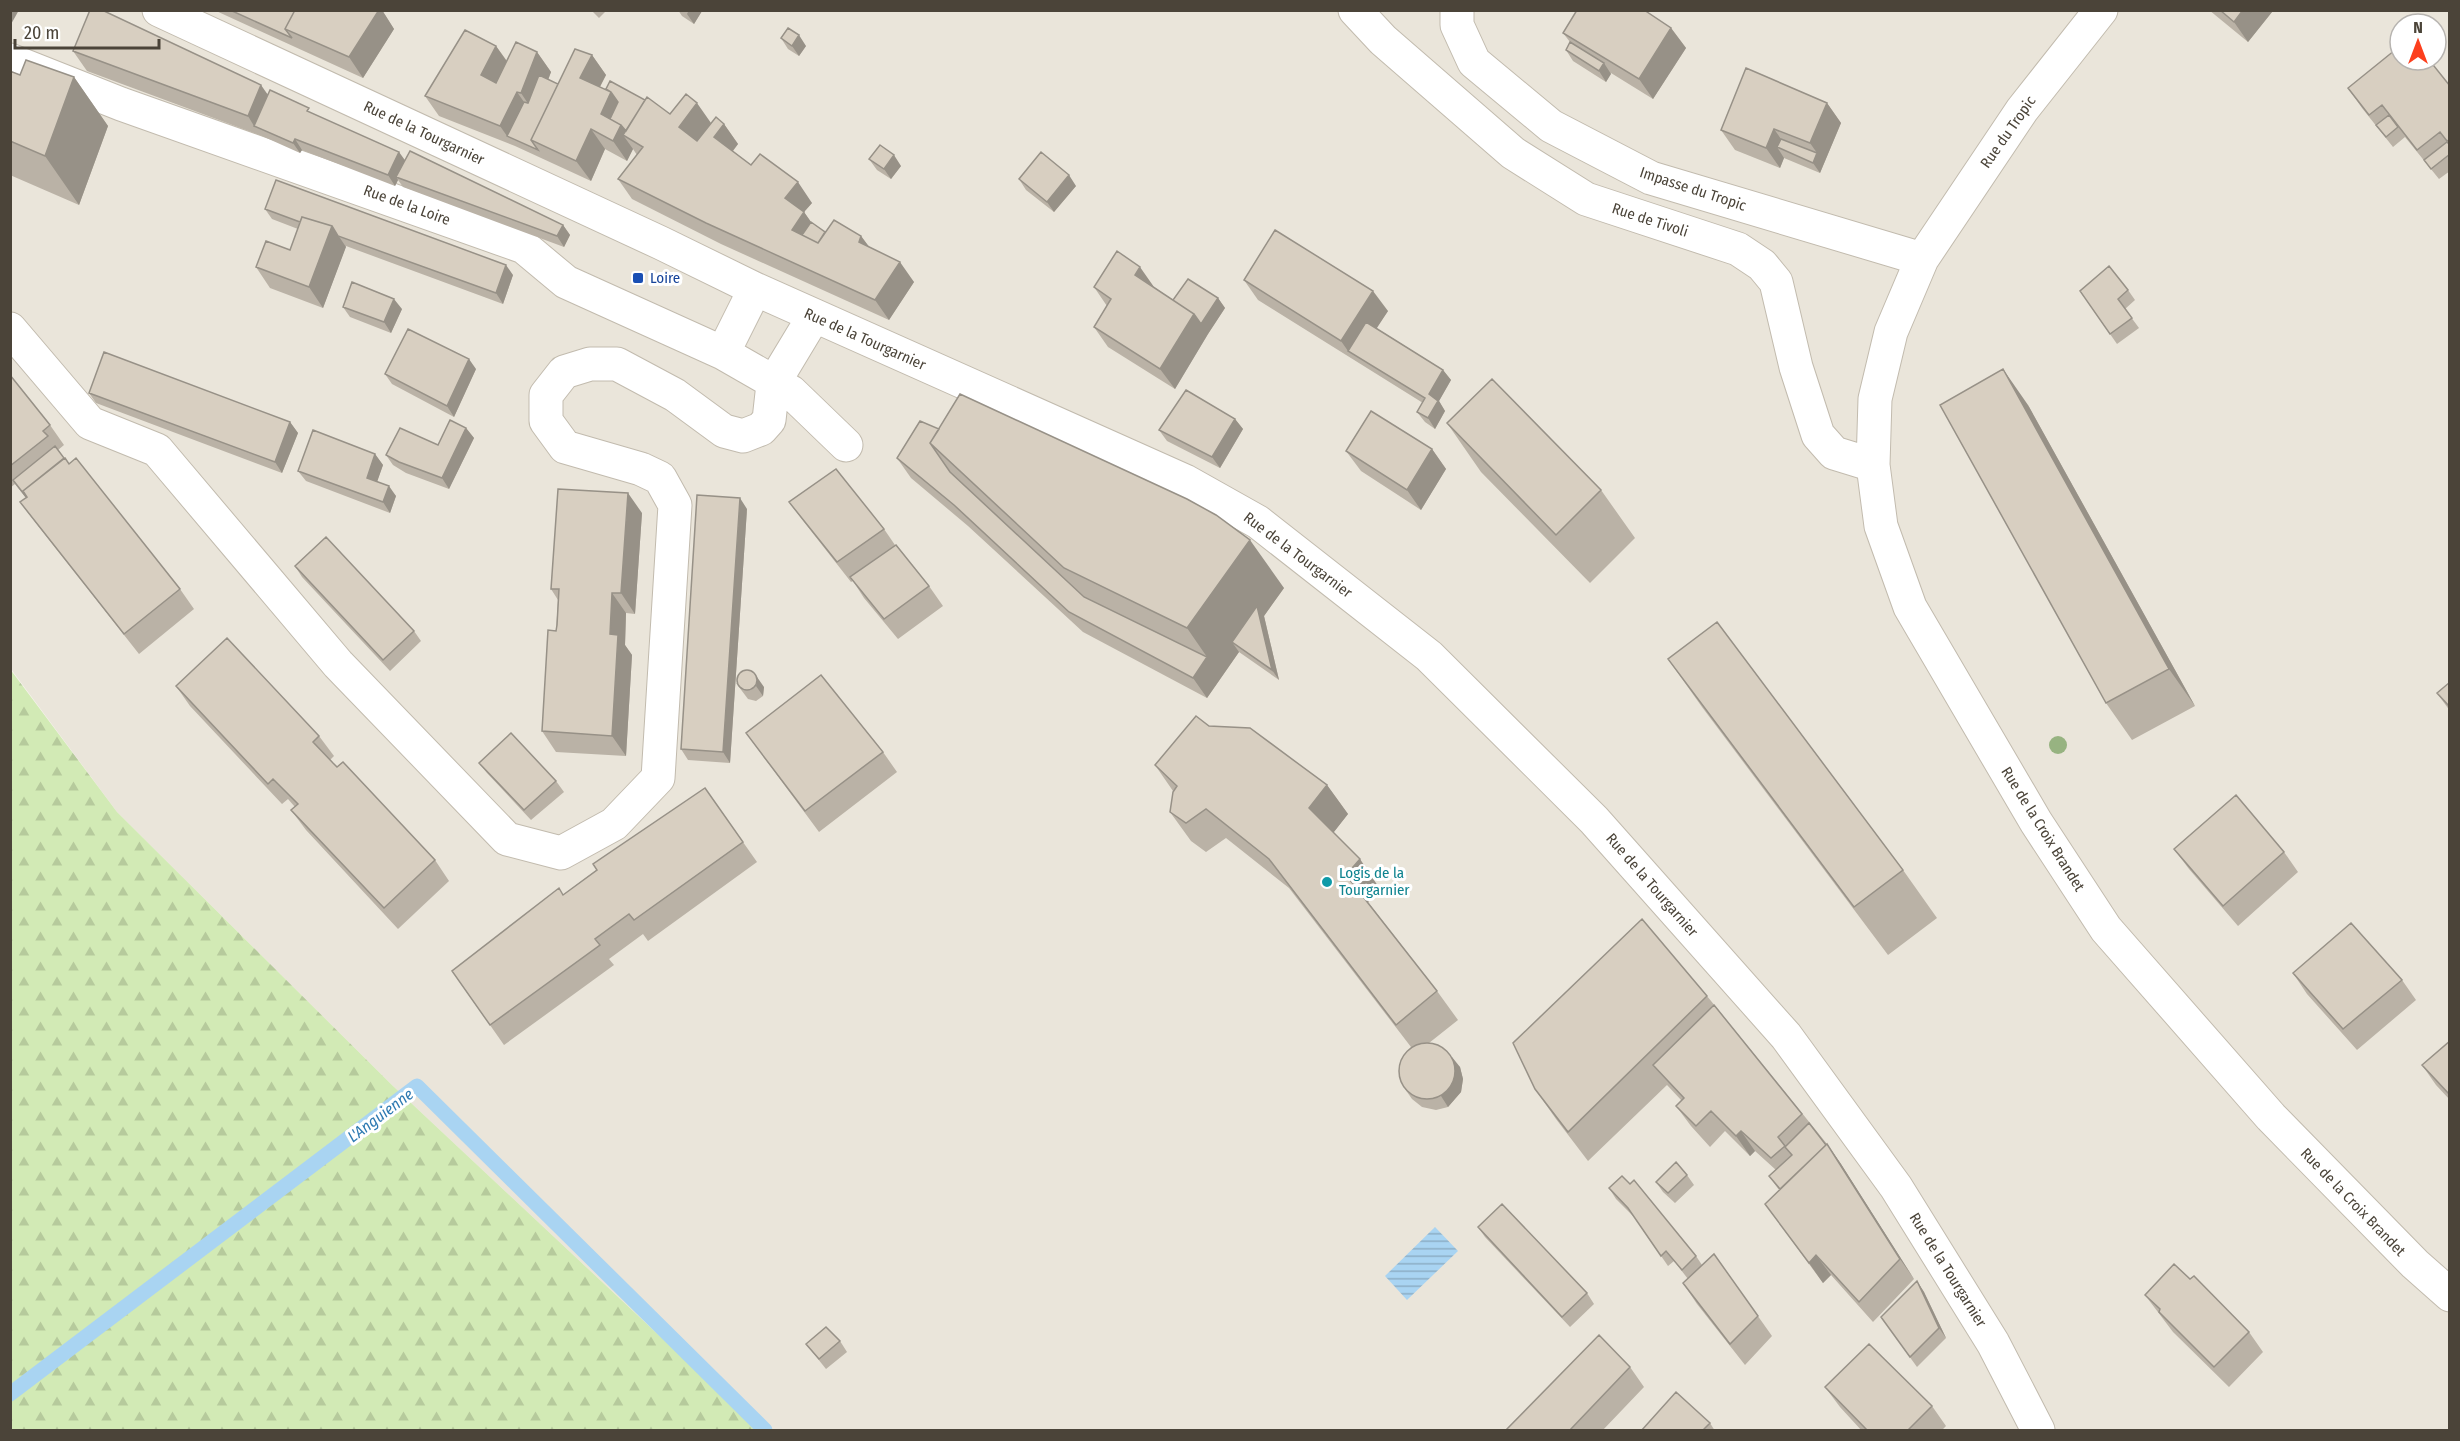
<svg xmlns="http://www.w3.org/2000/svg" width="2460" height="1441" viewBox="0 0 2460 1441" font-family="'Fira Sans Condensed',sans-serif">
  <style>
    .residential { fill: #eae5da; fill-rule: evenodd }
    .forest { fill: url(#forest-firs) }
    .water { fill: url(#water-rules) }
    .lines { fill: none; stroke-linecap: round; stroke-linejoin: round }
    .stream { stroke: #a9d4f2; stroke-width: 15 }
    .minor-casing { stroke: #c2bbae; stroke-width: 35 }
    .minor { stroke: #fff; stroke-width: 33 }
    .tree { fill: #97b381 }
    .wall { fill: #bab2a6 }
    .shaded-wall { fill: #979187 }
    .building { fill: #d8cfc1; stroke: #979187; stroke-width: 1.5 }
    .transit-dot { fill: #1a4fb4; stroke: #fff; stroke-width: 2 }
    .culture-dot { fill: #0f9aa8; stroke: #fff; stroke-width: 2 }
    .labels { text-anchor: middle; stroke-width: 6; stroke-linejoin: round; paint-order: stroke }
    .street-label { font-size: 15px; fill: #4b4439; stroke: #fff }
    .transit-label { font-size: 15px; fill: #164399; stroke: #fff; text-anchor: start }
    .culture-label { font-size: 15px; fill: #0d838f; stroke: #fff; text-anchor: start }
    .water-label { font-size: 16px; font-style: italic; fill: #2e7ab2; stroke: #fff }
  </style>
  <defs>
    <pattern id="forest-firs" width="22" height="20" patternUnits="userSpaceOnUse" patternTransform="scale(1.5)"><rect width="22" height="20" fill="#d2eab5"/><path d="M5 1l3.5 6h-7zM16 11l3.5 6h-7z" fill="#b6ca9c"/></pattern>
    <pattern id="water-rules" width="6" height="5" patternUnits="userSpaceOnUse" patternTransform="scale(1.5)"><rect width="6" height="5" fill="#a9d4f2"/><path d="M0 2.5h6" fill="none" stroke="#8caec5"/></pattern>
  </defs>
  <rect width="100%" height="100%" fill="#f6f3ec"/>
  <path class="residential" d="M11,11H2449V1430H760L393,1086L117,812L11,669ZM2400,24H2436V60H2400Z"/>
  <path class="forest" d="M10,669L117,812L393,1086L760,1430H11Z"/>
  <path class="water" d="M1435,1227L1458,1251L1407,1300L1385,1276Z"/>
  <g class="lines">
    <path class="stream" d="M10,1394L417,1086L765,1430"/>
    <g class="minor-casing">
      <path id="minor" d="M159,10L661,243L755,289L1185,481L1258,522L1429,656L1594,820L1786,1036L1896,1187L1993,1343L2038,1430
        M1355,10L1383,40L1513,153L1586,199L1738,249L1762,265L1776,282L1796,367L1818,435L1834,453L1873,465
        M1457,10V25L1474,62L1551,126L1651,178L1922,259
        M2101,10L2022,110L1922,259L1891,332L1875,399L1873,465L1881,526L1910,607L2036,822L2106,929L2271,1117L2415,1264L2450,1295
        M10,60L121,104L524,247L566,282L723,353L791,392L846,445
        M10,329L90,423L157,450L338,664L507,839L561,853L614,824L658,778L675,505L660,478L641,469L565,447L546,421V395L564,372L590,364H617L675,395L724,431L743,436L761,429L769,420L773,384L814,316
        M723,353L755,289"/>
    </g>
    <use href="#minor" class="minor"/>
  </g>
  <circle class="tree" cx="2058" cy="745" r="9"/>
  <path class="wall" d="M214,10H382L394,29L363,78Z
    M591,10H607L599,18Z
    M678,10H702V11L694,24L682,16Z
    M2209,10H2271L2272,12L2248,42Z
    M1671,28L1686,48L1653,99L1611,73L1606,82L1573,61L1566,50L1570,42L1563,33Z
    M781,38L806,46L799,56L788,49Z
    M496,46L507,61L537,52L551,72L548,80L558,84L592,55L606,75L600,87L670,114L711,123L724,124L738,144L733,151L751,165L812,203L804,212L811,222L825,232L861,236L869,247L914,282L889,320L721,244L632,199L618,179L637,155L633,149L627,161L605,149L591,181L515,146L439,116L425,96Z
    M73,51L268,94L313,114L405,160L563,225L570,235L564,247L403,187L398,180L395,186L302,150L300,153L262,136L87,71Z
    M2422,68L2450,86V171L2439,179L2405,137L2393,147L2362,108L2348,88Z
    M10,71L20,75L74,77L108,126L79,205L10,175Z
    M1827,103L1841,123L1820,173L1784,158L1780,168L1735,150L1721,130Z
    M869,159L901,166L891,179L877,170Z
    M1019,179L1076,186L1054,212L1026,190Z
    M265,209L513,275L503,304L346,246L323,308L270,288L256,267L290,250L298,229L272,219Z
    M1244,280L1388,311L1376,328L1443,370L1451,380L1439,401L1445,411L1435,429L1425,422L1417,412L1423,403L1258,300Z
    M1094,287H1154L1173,300L1218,298L1225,308L1208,334L1175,389L1108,347L1094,327L1107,306Z
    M2128,290L2135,300L2125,309L2139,328L2117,344L2080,291Z
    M343,307L402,309L391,333L350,317Z
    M476,369L454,417L392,384L385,374Z
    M10,375L50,425L64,445L58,450L64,458L180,589L194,609L139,654L35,522L20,502L26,498L15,484L10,488Z
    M89,393L290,422L298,433L282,473L96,403Z
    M2028,405L2195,706L2132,740L2106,703Z
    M1235,419L1243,429L1220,468L1167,441L1159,430Z
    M920,421L1284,588L1264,616L1279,680L1239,652L1207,698L1083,632L968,526L911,478L897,458Z
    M1447,423L1601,490L1635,538L1590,583L1481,472Z
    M466,428L474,438L449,489L406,473L393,465L386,455L438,445Z
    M1432,449L1446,469L1421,510L1361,471L1346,451Z
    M375,454L383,465L377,481L396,496L390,513L306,481L298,471Z
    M789,502L884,529L895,545L929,586L943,606L898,639L864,598L853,581L851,582L804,522Z
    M747,509L730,763L688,760L681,749Z
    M642,513L635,614L626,613L625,645L632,655L626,756L556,752L542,731L556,631L558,600L551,589Z
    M295,566L414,631L421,641L390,671L302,577Z
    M1668,659L1903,870L1937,918L1888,955L1702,707Z
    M2450,682V711L2437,693Z
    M736,683L764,687L763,696L756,701L748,699Z
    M176,686L319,736L334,756L330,760L435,860L449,881L398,929L306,830L291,810L295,807L288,799L282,804L190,706Z
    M1209,726L1327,785L1348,814L1333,833L1380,889L1368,902L1437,991L1458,1020L1429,1043L1460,1067L1463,1079L1461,1092L1448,1107L1436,1110L1422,1107L1412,1099L1405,1089L1411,1047L1289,888L1226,838L1206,852L1191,841L1170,812L1173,791L1155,765Z
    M746,733L883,752L897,772L819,832Z
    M479,763L556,781L564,792L531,820L487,773Z
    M705,788L757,862L648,941L643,934L609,959L614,965L504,1045L452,971L563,895Z
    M2174,849L2284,852L2298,872L2238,926L2189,869Z
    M2293,973L2402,980L2416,1000L2357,1050L2307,994Z
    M1707,996L1827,1144L1841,1164L1914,1279L1873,1322L1831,1275L1823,1283L1765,1204L1779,1190L1769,1176L1776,1170L1755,1151L1750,1156L1725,1131L1710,1147L1691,1126L1676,1106L1682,1101L1667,1085L1588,1161L1556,1119L1535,1089Z
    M2450,1041V1100L2436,1085L2422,1065Z
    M1687,1175L1694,1185L1675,1203L1663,1192L1656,1182Z
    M1609,1188L1696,1256L1702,1265L1714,1254L1772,1336L1745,1365L1697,1304L1683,1283L1688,1279L1674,1261L1668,1266L1635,1218L1616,1199Z
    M1478,1227L1587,1293L1594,1304L1570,1327L1485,1237Z
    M2190,1279L2249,1332L2263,1352L2229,1387L2173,1332L2145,1295Z
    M1917,1281L1924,1292L1946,1338L1917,1367L1881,1317Z
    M840,1341L847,1352L826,1369L806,1344Z
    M1630,1367L1644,1387L1602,1431H1505Z
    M1825,1387L1932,1406L1946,1426L1941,1431H1862L1840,1407Z
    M1710,1423L1715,1431H1641Z"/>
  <path class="shaded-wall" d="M10,10H19L10,26Z
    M379,10H382L394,29L363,78L349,57Z
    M689,10L702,11L694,24L687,14Z
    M2243,10H2271L2272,12L2248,42L2234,22Z
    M1671,28L1686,48L1653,99L1639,79Z
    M799,35L806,46L799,56L792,46Z
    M496,46L510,66L496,95L481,75Z
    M537,52L551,72L535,114L521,93Z
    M592,55L606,75L594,98L580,78Z
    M1604,63L1611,74L1606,82L1599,71Z
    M74,77L108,126L79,205L45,156Z
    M261,85L275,105L254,126L248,116Z
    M517,92L531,112L507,136L500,126Z
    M611,92L625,112L617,129L601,114Z
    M646,101L623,135L633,149L627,161L613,141L621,125Z
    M697,103L711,123L693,147L679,127Z
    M1827,103L1841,123L1820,173L1813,163L1817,153L1810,143Z
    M724,124L738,144L728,157L714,137Z
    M591,129L605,149L591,181L576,161Z
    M1774,129L1788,149L1777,147L1784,158L1780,168L1766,148Z
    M295,139L302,150L300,153L293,143Z
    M399,152L407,163L396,177L398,180L395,186L388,175Z
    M894,155L901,166L891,179L884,169Z
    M1069,175L1076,186L1054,212L1047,202Z
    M798,182L812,203L804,212L818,232L809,245L792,230L785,198Z
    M563,225L570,235L564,247L557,236Z
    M332,226L346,247L323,308L309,287Z
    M861,236L876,256L859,242Z
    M900,262L914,282L889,320L875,300Z
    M506,265L513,275L503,304L496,293Z
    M1140,267L1154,287L1135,275Z
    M1373,291L1388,311L1358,357L1348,351L1341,341Z
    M1218,298L1225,308L1208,334L1201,324Z
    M394,299L402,309L391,333L384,322Z
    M1194,314L1208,334L1175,389L1160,369Z
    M469,359L476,369L454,417L447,406Z
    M2003,369L2028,405L2195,706L2169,669Z
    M1443,370L1451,380L1439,401L1445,411L1435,429L1428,418L1429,394Z
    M1235,419L1243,429L1220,468L1212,457Z
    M290,422L298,433L282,473L275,462Z
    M466,428L474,438L449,489L442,478Z
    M1432,449L1446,469L1421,510L1407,490Z
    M375,454L383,465L375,488L367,478Z
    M389,486L396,496L390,513L383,502Z
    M628,493L642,513L635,614L621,593Z
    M740,498L747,509L730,763L723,752Z
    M1250,540L1284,588L1264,616L1279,680L1272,670L1232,642L1239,652L1207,698L1193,678L1207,657L1187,628Z
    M612,593L626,613L625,645L632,655L626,756L612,736L610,634Z
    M757,677L764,687L763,696L756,686Z
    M1327,785L1348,814L1330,837L1309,808Z
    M1360,859L1380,889L1366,904L1346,875Z
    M1452,1057L1460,1067L1463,1079L1461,1092L1448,1107L1441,1096Z
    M1741,1131L1755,1151L1750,1156L1736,1136Z
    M1827,1144L1841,1164L1914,1279L1900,1259Z
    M1816,1255L1831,1275L1823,1283L1809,1263Z
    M1917,1281L1924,1292L1946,1338L1939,1328Z"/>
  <path class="building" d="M90,10H102L261,85L248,116L73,51Z
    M230,10H295L285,29L292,38Z
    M295,10H379L349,57L285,29Z
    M1577,10H1644L1671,28L1639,79L1563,33Z
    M2220,10H2243L2234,22Z
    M788,28L799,35L792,46L781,38Z
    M465,30L496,46L481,75L496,83L516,42L537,52L521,93L517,92L500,126L425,96Z
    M1570,42L1604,63L1599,71L1566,50Z
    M2400,46V60H2416L2422,68L2430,61L2450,86V139L2447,141L2440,132L2417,150L2382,105L2369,115L2348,88Z
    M575,49L592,55L580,78L611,92L601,114L621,125L613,141L591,129L576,161L531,140Z
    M26,60L74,77L45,156L10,141V71L20,75Z
    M1746,68L1827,103L1810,143L1774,129L1766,148L1721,130Z
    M539,75L558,84L531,140L538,150L507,136L524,102L528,103Z
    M610,81L645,100L626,131L621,125L610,119L618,102L611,92L606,89Z
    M270,90L309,108L307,111L399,152L388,175L295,139L293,143L254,126Z
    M686,94L697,103L679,127L697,141L716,117L724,124L714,137L751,165L760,154L798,182L785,198L804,212L792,230L818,243L834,220L861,236L859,242L900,262L875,300L706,223L618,179L643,147L623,135L647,97L670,114Z
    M2389,115L2398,127L2386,137L2376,125Z
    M1781,139L1817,153L1813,163L1777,147Z
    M2447,142L2450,145V154L2431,169L2424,160Z
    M880,145L894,155L884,169L869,159Z
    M410,151L563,225L557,236L396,177Z
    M1041,152L1069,175L1047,202L1019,179Z
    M276,180L506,265L496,293L338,236L332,226L302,217L300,222L265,209Z
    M302,217L332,226L309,287L256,267L266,241L290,250Z
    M811,222L825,232L818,243L802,235Z
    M1275,230L1373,291L1341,341L1244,280Z
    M1117,251L1140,267L1135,275L1194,314L1160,369L1094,327L1111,299L1094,287Z
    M2109,266L2128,290L2118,299L2132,318L2110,334L2080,291Z
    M1188,279L1218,298L1201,324L1194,314L1173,300Z
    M352,282L394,299L384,322L343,307Z
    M1366,322L1443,370L1429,394L1438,401L1428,418L1417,412L1425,398L1348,351Z
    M408,329L469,359L447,406L385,374Z
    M104,352L290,422L275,462L89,393Z
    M2003,369L2169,669L2106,703L1940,405Z
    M10,375L50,425L43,431L48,436L10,466Z
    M1492,379L1601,490L1556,535L1447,423Z
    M1186,390L1235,419L1212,457L1159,430Z
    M960,394L1187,499L1216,515L1250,540L1187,628L1064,568L930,443Z
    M1371,411L1432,449L1407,490L1346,451Z
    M450,420L466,428L442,478L399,462L386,455L400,428L438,445Z
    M920,421L939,429L930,443L950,472L1084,597L1207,657L1193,678L1069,612L954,505L897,458Z
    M313,430L375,454L367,478L389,486L383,502L298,471Z
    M55,446L64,458L23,491L27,498L13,480Z
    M65,458L69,464L76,458L180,589L124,634L20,502L27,497L23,491Z
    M836,469L884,529L837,562L789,502Z
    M558,489L628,493L621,593H612L610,634L618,635L612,736L542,731L548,630L556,631L557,625L559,589H551Z
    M697,495L740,498L723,752L681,749Z
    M326,537L414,631L383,660L295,566Z
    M896,545L929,586L884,619L850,577Z
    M1257,606L1272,670L1232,642Z
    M1717,622L1903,870L1854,907L1668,659Z
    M227,638L319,736L313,742L333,763L337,767L343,762L435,860L384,908L291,810L298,804L273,779L268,784L176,686Z
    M737 680a10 10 0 1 1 20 0a10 10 0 1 1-20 0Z
    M821,675L883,752L805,811L746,733Z
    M2450,682V707L2437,693Z
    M1196,716L1209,726L1250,728L1327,785L1309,808L1360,859L1346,875L1437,991L1396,1025L1269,859L1206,809L1186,823L1170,812L1173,792L1177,786L1155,765Z
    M511,733L556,781L524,810L479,763Z
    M705,788L743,842L634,920L629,914L595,939L600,945L490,1025L452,971L559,888L563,895L597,870L593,864Z
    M2236,795L2284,852L2223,906L2174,849Z
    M1642,919L1707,996L1568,1132L1535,1089L1513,1043Z
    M2351,923L2402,980L2343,1029L2293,973Z
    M1714,1005L1802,1114L1778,1137L1785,1146L1771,1158L1741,1131L1736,1136L1711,1111L1696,1126L1676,1106L1684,1098L1653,1065Z
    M2450,1041V1095L2422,1065Z
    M1399 1071a28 28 0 1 1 56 0a28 28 0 1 1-56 0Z
    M1809,1123L1826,1145L1780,1189L1769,1176L1792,1155L1785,1147Z
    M1827,1144L1900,1259L1859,1302L1816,1255L1809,1263L1765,1204Z
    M1676,1162L1687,1175L1668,1193L1656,1182Z
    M1622,1176L1630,1184L1634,1180L1696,1256L1682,1270L1666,1251L1661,1256L1628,1208L1609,1188Z
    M1502,1204L1587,1293L1562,1317L1478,1227Z
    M1714,1254L1758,1316L1730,1344L1683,1283Z
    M2174,1264L2190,1279L2194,1276L2249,1332L2214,1367L2159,1312L2160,1309L2145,1295Z
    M1917,1281L1939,1328L1910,1357L1881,1317Z
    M826,1327L840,1341L819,1359L806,1344Z
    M1599,1335L1630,1367L1569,1431H1505Z
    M1869,1344L1932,1406L1907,1431H1868L1825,1387Z
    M1676,1392L1710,1423L1702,1431H1641Z"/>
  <rect class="transit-dot" x="632" y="272" width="12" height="12" rx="3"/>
  <circle class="culture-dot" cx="1327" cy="882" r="6"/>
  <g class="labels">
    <g class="street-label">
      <text transform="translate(2008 132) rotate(-55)" y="5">Rue du Tropic</text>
      <text transform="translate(424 133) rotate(25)" y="5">Rue de la Tourgarnier</text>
      <text transform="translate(1693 189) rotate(18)" y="5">Impasse du Tropic</text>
      <text transform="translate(407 205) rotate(20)" y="5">Rue de la Loire</text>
      <text transform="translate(1650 220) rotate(18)" y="5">Rue de Tivoli</text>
      <text transform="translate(865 339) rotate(24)" y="5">Rue de la Tourgarnier</text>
      <text transform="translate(1298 555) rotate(37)" y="5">Rue de la Tourgarnier</text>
      <text transform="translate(2043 829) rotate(58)" y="5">Rue de la Croix Brandet</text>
      <text transform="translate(1652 885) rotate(49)" y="5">Rue de la Tourgarnier</text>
      <text transform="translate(2353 1202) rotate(46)" y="5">Rue de la Croix Brandet</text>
      <text transform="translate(1948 1270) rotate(58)" y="5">Rue de la Tourgarnier</text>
    </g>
    <g class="transit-label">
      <text x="650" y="283">Loire</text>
    </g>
    <g class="culture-label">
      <text x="1339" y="878">Logis de la<tspan x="1339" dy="17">Tourgarnier</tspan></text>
    </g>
    <g class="water-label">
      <text transform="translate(380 1115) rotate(-37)" y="6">L'Anguienne</text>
    </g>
  </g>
  <rect width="2460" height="1441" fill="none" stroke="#4b4439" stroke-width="24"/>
  <g transform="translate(2418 42)"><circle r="28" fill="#ffffff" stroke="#b7b4b0" stroke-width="1.5"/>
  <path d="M0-4.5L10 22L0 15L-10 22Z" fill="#fc3f1d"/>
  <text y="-9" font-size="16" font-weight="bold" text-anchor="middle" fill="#4b4439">N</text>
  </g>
  <path d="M15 39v9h144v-9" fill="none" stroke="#4b4439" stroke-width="3"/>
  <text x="24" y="39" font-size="18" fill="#4b4439" stroke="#ffffff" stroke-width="4.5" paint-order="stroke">20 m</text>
</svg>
